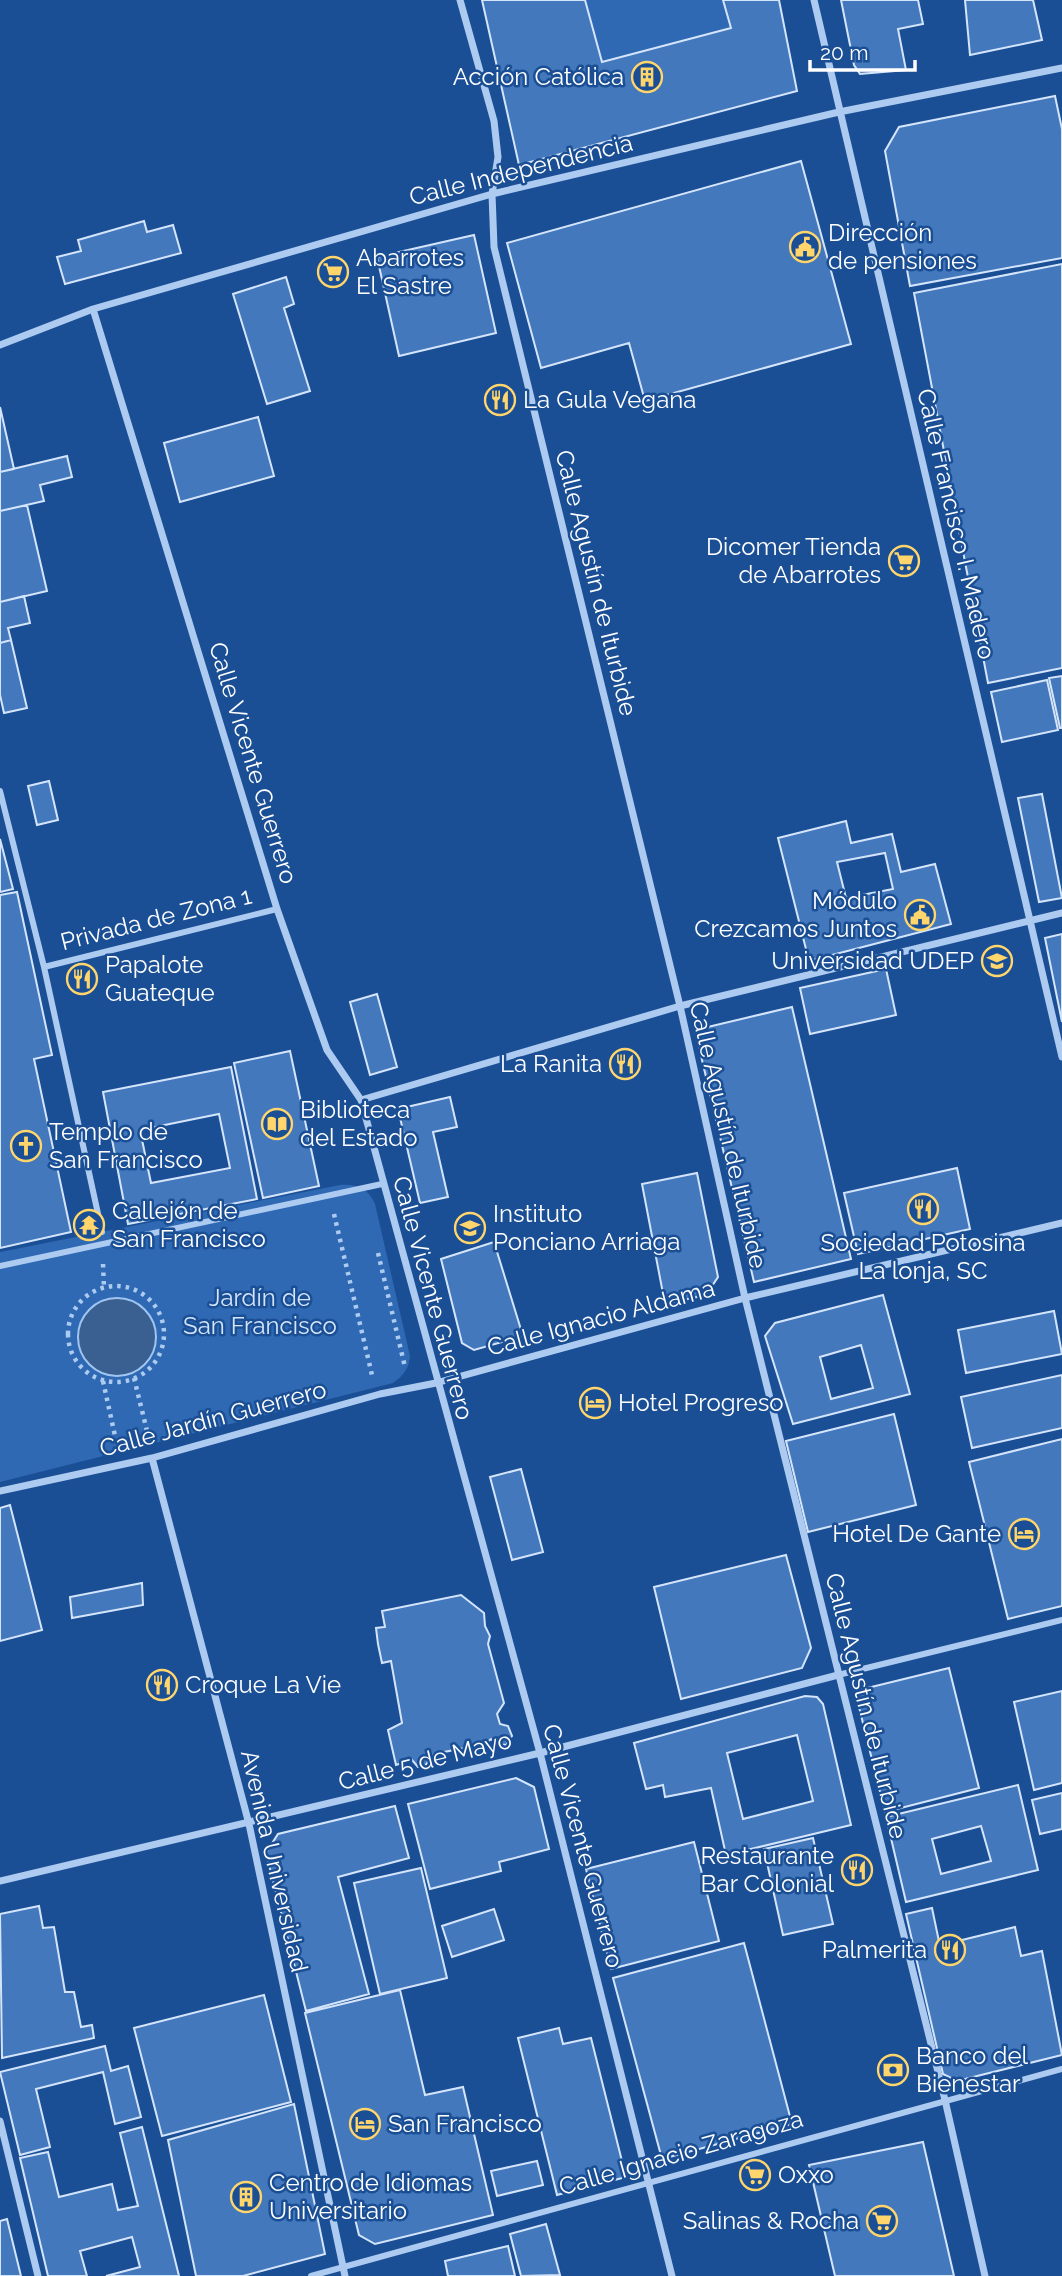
<svg xmlns="http://www.w3.org/2000/svg" width="1062" height="2276" viewBox="0 0 1062 2276" font-family="Raleway,sans-serif">
  <style>
    .green { fill: #2f69b3; fill-rule: evenodd }
    .water { fill: #3a6092; stroke: #a0c5f1; stroke-width: 2 }
    .building { fill: #4478bc; stroke: #d4e5fb; stroke-width: 2; fill-rule: evenodd }
    .lines { fill: none; stroke-linecap: round; stroke-linejoin: round }
    .path { stroke: #adcbf0; stroke-width: 4.5; stroke-dasharray: 3.5 5; stroke-linecap: butt }
    .pedestrian { stroke: #adcbf0; stroke-width: 6 }
    .minor { stroke: #adcbf0; stroke-width: 7 }
    .labels { text-anchor: middle; stroke-width: 5; stroke-linejoin: round; paint-order: stroke }
    .poi-label { font-size: 24px; fill: #fff; stroke: #1b4f95; text-anchor: start }
    .street-label { font-size: 24px; fill: #fff; stroke: #1b4f95 }
    .park-label { font-size: 24px; fill: #d4e5fb; stroke: #1b4f95 }
  </style>
  <rect width="100%" height="100%" fill="#1b4f95"/>
  <path class="green" d="M585,0H723L731,28L602,62Z
    M340,1185C357,1184 368,1188 375,1204L410,1356C409,1369 403,1376 393,1383L0,1482V1252ZM122,1297L152,1356C131,1383 99,1382 81,1352L96,1303Z"/>
  <path class="water" d="M78 1337a39 39 0 1 1 78 0a39 39 0 1 1-78 0Z"/>
  <path class="building" d="M482,0H585L602,62L731,28L723,0H779L797,91L519,165Z
    M841,0H918L923,24L898,29L906,70L860,74L854,65Z
    M965,0H1033L1042,40L970,55Z
    M1055,96L1062,129V258L910,286L885,151L899,127Z
    M801,161L851,344L645,401L629,343L541,368L507,243Z
    M144,221L147,232L173,225L181,253L65,284L57,257L81,251L78,240Z
    M474,235L496,333L399,356L377,257Z
    M1062,264V668L988,683L914,293Z
    M286,277L294,304L284,308L310,391L267,404L233,294Z
    M0,407L14,469L0,472Z
    M258,417L274,476L180,502L164,443Z
    M67,456L72,477L40,485L44,501L0,511V472Z
    M27,505L47,591L0,602V511Z
    M24,596L30,623L8,628L11,640L0,643V602Z
    M11,640L27,708L4,713L0,695V643Z
    M1062,676V728H1060L1049,678Z
    M1047,680L1058,730L1002,742L991,692Z
    M49,781L58,820L37,825L28,786Z
    M1042,794L1062,898L1039,902L1018,798Z
    M846,821L851,843L892,834L901,872L935,864L951,924L809,961L778,838ZM885,853L893,889L846,898L837,862Z
    M0,839L13,889L0,892Z
    M17,892L52,1055L34,1059L71,1232L0,1248V895Z
    M1062,934V1022L1045,938Z
    M886,969L896,1015L810,1034L800,988Z
    M377,994L397,1067L370,1075L350,1002Z
    M792,1007L851,1259L754,1282L695,1030Z
    M290,1051L319,1186L263,1198L234,1063Z
    M231,1067L257,1199L128,1224L103,1092ZM219,1114L230,1168L151,1183L140,1130Z
    M450,1097L457,1127L433,1132L448,1197L420,1203L398,1109Z
    M957,1168L970,1229L858,1254L844,1193Z
    M697,1173L718,1277L706,1295L665,1304L642,1184Z
    M494,1242L523,1336L474,1350L462,1343L441,1259Z
    M883,1295L910,1394L793,1424L765,1336L775,1323ZM861,1345L873,1388L831,1399L820,1357Z
    M1054,1311L1062,1354L966,1373L958,1330Z
    M1062,1375V1428L972,1448L961,1397Z
    M894,1414L916,1505L808,1532L786,1441Z
    M1062,1439V1606L1008,1619L969,1462Z
    M521,1469L543,1552L512,1560L490,1477Z
    M10,1505L42,1630L0,1641V1508Z
    M786,1555L811,1648L802,1668L681,1699L654,1587Z
    M142,1583L143,1605L72,1618L70,1597Z
    M461,1595L484,1613L485,1626L490,1636L488,1644L504,1703L497,1714L500,1724L508,1726L512,1736L506,1745L496,1744L491,1739L485,1744L434,1754L424,1767H418L412,1760L396,1765L388,1730L402,1723L391,1661L382,1663L378,1644L376,1628L385,1627L382,1611Z
    M949,1668L979,1788L885,1812L855,1691Z
    M1062,1691V1783L1034,1790L1014,1702Z
    M805,1696L817,1697L823,1704L851,1825L726,1855L711,1788L665,1797L663,1785L646,1789L634,1743ZM797,1735L813,1801L743,1819L727,1753Z
    M516,1778L534,1787L549,1849L499,1862L501,1871L430,1889L408,1804Z
    M1018,1785L1038,1870L906,1902L886,1817ZM981,1826L991,1861L941,1874L932,1839Z
    M1062,1793V1829L1040,1834L1032,1800Z
    M395,1806L409,1858L338,1877L369,1994L306,2011L266,1853L278,1834Z
    M813,1838L833,1924L783,1935L764,1849Z
    M694,1842L719,1941L611,1969L586,1869Z
    M421,1868L447,1978L380,1994L354,1883Z
    M39,1906L43,1928L54,1927L65,1992H74L81,2027L92,2025L94,2038L2,2058L0,1914Z
    M932,1908L941,1951L960,1946L958,1941L1015,1927L1021,1956L1042,1951L1062,2055L957,2081L943,2074L906,1914Z
    M494,1909L504,1940L452,1957L442,1926Z
    M744,1943L792,2124L662,2159L613,1978Z
    M400,1990L425,2095L463,2087L493,2215L375,2244L359,2235L305,2013Z
    M264,1995L291,2102L162,2136L134,2028Z
    M559,2028L563,2044L591,2038L626,2177L557,2195L518,2038Z
    M105,2046L111,2071L128,2066L141,2117L115,2124L103,2072L36,2089L50,2147L20,2155L0,2072Z
    M294,2104L325,2254L243,2276H196L168,2140Z
    M142,2127L179,2276H106L140,2267L132,2237L80,2251L87,2276H48L20,2158L48,2152L59,2197L112,2184L118,2210L138,2206L120,2133Z
    M923,2142L954,2276H835L809,2165Z
    M537,2161L543,2185L497,2196L491,2171Z
    M7,2219L21,2276H0V2221Z
    M546,2224L560,2275L521,2276L510,2234Z
    M508,2246L515,2276H448L445,2261Z"/>
  <g class="lines">
    <path class="path" d="M334,1214L372,1375
      M378,1253L405,1367
      M103,1264L104,1288
      M68 1334a48 48 0 1 1 96 0a48 48 0 1 1-96 0Z
      M134,1378L149,1439
      M103,1381L117,1445"/>
    <path class="pedestrian" d="M0,791L44,967L102,1232
      M44,967L277,909
      M0,1266L382,1184
      M838,1675L1062,1620
      M311,2276L1062,2069"/>
    <path class="minor" d="M460,0L494,121L498,157L492,194L494,247L680,1006L745,1298L945,2100L985,2276
      M814,0L1062,1057
      M93,309L277,909L327,1050L361,1100L540,1753L672,2276
      M0,345L93,309L492,194L839,112L1062,68
      M361,1100L680,1006L1062,913
      M152,1458L249,1824L345,2276
      M0,1491L152,1458L380,1394L436,1383L745,1298L1062,1223
      M0,1881L540,1753L838,1675
      M0,2121L38,2276"/>
  </g>
  <defs>
    <g id="building-ring" transform="scale(1.575)"><circle r="9.5" fill="#1b4f95" stroke="#ffd56c" stroke-width="1.5"/><path d="M-4-6H4V6H1V3H-1V6H-4ZM-2.5-4.3h1.7v1.8h-1.7ZM.8-4.3h1.7v1.8H.8ZM-2.5-1h1.7V.8h-1.7ZM.8-1h1.7V.8H.8Z" fill="#ffd56c"/></g>
    <g id="civic-ring" transform="scale(1.575)"><circle r="9.5" fill="#1b4f95" stroke="#ffd56c" stroke-width="1.5"/><path d="M-.6-6.5H3V-4.5H.6V-3L4-1V1h2V6H-6V1h2V-1L-.6-3ZM-1.2 2.5V6h2.4V2.5Z" fill="#ffd56c"/></g>
    <g id="supermarket-ring" transform="scale(1.575)"><circle r="9.5" fill="#1b4f95" stroke="#ffd56c" stroke-width="1.5"/><path d="M-6-5.5h2.5l.6 2H6L4.5 2H-2.5L-4.4-4H-6ZM-1.5 3.2a1.3 1.3 0 1 0 .1 0ZM3 3.2a1.3 1.3 0 1 0 .1 0Z" fill="#ffd56c"/></g>
    <g id="restaurant-ring" transform="scale(1.575)"><circle r="9.5" fill="#1b4f95" stroke="#ffd56c" stroke-width="1.5"/><path d="M-5-6h1v4h1v-4h1v4h1v-4h1v5L-1.5 .5V6h-2V.5L-5-1ZM5-6V6H3V1.5H1.5Q1.5-4 5-6Z" fill="#ffd56c"/></g>
    <g id="university-ring" transform="scale(1.575)"><circle r="9.5" fill="#1b4f95" stroke="#ffd56c" stroke-width="1.5"/><path d="M0-5L7-2L0 1L-7-2ZM-4 1L0 2.5L4 1V4Q0 6-4 4Z" fill="#ffd56c"/></g>
    <g id="library-ring" transform="scale(1.575)"><circle r="9.5" fill="#1b4f95" stroke="#ffd56c" stroke-width="1.5"/><path d="M-6-4Q-3-5.5-.7-3.5V5Q-3 3-6 4ZM6-4Q3-5.5 .7-3.5V5Q3 3 6 4Z" fill="#ffd56c"/></g>
    <g id="church-ring" transform="scale(1.575)"><circle r="9.5" fill="#1b4f95" stroke="#ffd56c" stroke-width="1.5"/><path d="M-1.2-6h2.4v3.5h3.3v2.4h-3.3V6h-2.4V-.1h-3.3v-2.4h3.3Z" fill="#ffd56c"/></g>
    <g id="temple-ring" transform="scale(1.575)"><circle r="9.5" fill="#1b4f95" stroke="#ffd56c" stroke-width="1.5"/><path d="M0-6L5-2H3V0L6.5 2.5H4V6H1.5V3h-3V6H-4V2.5H-6.5L-3 0V-2H-5Z" fill="#ffd56c"/></g>
    <g id="school-ring" transform="scale(1.575)"><circle r="9.5" fill="#1b4f95" stroke="#ffd56c" stroke-width="1.5"/><path d="M0-5L7-2L0 1L-7-2ZM-4 1L0 2.5L4 1V4Q0 6-4 4Z" fill="#ffd56c"/></g>
    <g id="hotel-ring" transform="scale(1.575)"><circle r="9.5" fill="#1b4f95" stroke="#ffd56c" stroke-width="1.5"/><path d="M-6-4.5h1.5V1H6V5H4.5V3h-9V5H-6ZM-4 0a1.8 1.8 0 1 1 3.6 0ZM.5 0V-2.5h3Q6-2.5 6 0Z" fill="#ffd56c"/></g>
    <g id="bank-ring" transform="scale(1.575)"><circle r="9.5" fill="#1b4f95" stroke="#ffd56c" stroke-width="1.5"/><path d="M-6-4H6V4H-6ZM0-2.3a2.3 2.3 0 1 0 0 4.6a2.3 2.3 0 1 0 0-4.6Z" fill="#ffd56c"/></g>
  </defs>
  <g fill-rule="evenodd">
    <use href="#building-ring" x="647" y="77"/>
    <use href="#civic-ring" x="805" y="247"/>
    <use href="#supermarket-ring" x="333" y="272"/>
    <use href="#restaurant-ring" x="500" y="400"/>
    <use href="#supermarket-ring" x="904" y="561"/>
    <use href="#civic-ring" x="920" y="915"/>
    <use href="#university-ring" x="997" y="961"/>
    <use href="#restaurant-ring" x="82" y="979"/>
    <use href="#restaurant-ring" x="625" y="1064"/>
    <use href="#library-ring" x="277" y="1124"/>
    <use href="#church-ring" x="26" y="1146"/>
    <use href="#restaurant-ring" x="923" y="1209"/>
    <use href="#temple-ring" x="89" y="1225"/>
    <use href="#school-ring" x="470" y="1228"/>
    <use href="#hotel-ring" x="595" y="1403"/>
    <use href="#hotel-ring" x="1024" y="1534"/>
    <use href="#restaurant-ring" x="162" y="1685"/>
    <use href="#restaurant-ring" x="857" y="1870"/>
    <use href="#restaurant-ring" x="950" y="1950"/>
    <use href="#bank-ring" x="893" y="2070"/>
    <use href="#hotel-ring" x="365" y="2124"/>
    <use href="#supermarket-ring" x="755" y="2175"/>
    <use href="#building-ring" x="246" y="2197"/>
    <use href="#supermarket-ring" x="882" y="2221"/>
  </g>
  <g class="labels">
    <g class="poi-label">
      <text x="624" y="85" text-anchor="end">Acción Católica</text>
      <text x="828" y="241">Dirección<tspan x="828" dy="28">de pensiones</tspan></text>
      <text x="356" y="266">Abarrotes<tspan x="356" dy="28">El Sastre</tspan></text>
      <text x="523" y="408">La Gula Vegana</text>
      <text x="881" y="555" text-anchor="end">Dicomer Tienda<tspan x="881" dy="28">de Abarrotes</tspan></text>
      <text x="897" y="909" text-anchor="end">Módulo<tspan x="897" dy="28">Crezcamos Juntos</tspan></text>
      <text x="974" y="969" text-anchor="end">Universidad UDEP</text>
      <text x="105" y="973">Papalote<tspan x="105" dy="28">Guateque</tspan></text>
      <text x="602" y="1072" text-anchor="end">La Ranita</text>
      <text x="300" y="1118">Biblioteca<tspan x="300" dy="28">del Estado</tspan></text>
      <text x="49" y="1140">Templo de<tspan x="49" dy="28">San Francisco</tspan></text>
      <text x="112" y="1219">Callejón de<tspan x="112" dy="28">San Francisco</tspan></text>
      <text x="493" y="1222">Instituto<tspan x="493" dy="28">Ponciano Arriaga</tspan></text>
      <text x="923" y="1251" text-anchor="middle">Sociedad Potosina<tspan x="923" dy="28">La lonja, SC</tspan></text>
      <text x="618" y="1411">Hotel Progreso</text>
      <text x="1001" y="1542" text-anchor="end">Hotel De Gante</text>
      <text x="185" y="1693">Croque La Vie</text>
      <text x="834" y="1864" text-anchor="end">Restaurante<tspan x="834" dy="28">Bar Colonial</tspan></text>
      <text x="927" y="1958" text-anchor="end">Palmerita</text>
      <text x="916" y="2064">Banco del<tspan x="916" dy="28">Bienestar</tspan></text>
      <text x="388" y="2132">San Francisco</text>
      <text x="778" y="2183">Oxxo</text>
      <text x="269" y="2191">Centro de Idiomas<tspan x="269" dy="28">Universitario</tspan></text>
      <text x="859" y="2229" text-anchor="end">Salinas &amp; Rocha</text>
    </g>
    <g class="street-label">
      <text transform="translate(521 170) rotate(-14)" y="8">Calle Independencia</text>
      <text transform="translate(956 524) rotate(77)" y="8">Calle Francisco I. Madero</text>
      <text transform="translate(596 583) rotate(76)" y="8">Calle Agustín de Iturbide</text>
      <text transform="translate(253 763) rotate(73)" y="8">Calle Vicente Guerrero</text>
      <text transform="translate(156 919) rotate(-14)" y="8">Privada de Zona 1</text>
      <text transform="translate(728 1135) rotate(77)" y="8">Calle Agustín de Iturbide</text>
      <text transform="translate(433 1298) rotate(75)" y="8">Calle Vicente Guerrero</text>
      <text transform="translate(601 1318) rotate(-15)" y="8">Calle Ignacio Aldama</text>
      <text transform="translate(213 1419) rotate(-15)" y="8">Calle Jardín Guerrero</text>
      <text transform="translate(866 1706) rotate(76)" y="8">Calle Agustín de Iturbide</text>
      <text transform="translate(425 1761) rotate(-14)" y="8">Calle 5 de Mayo</text>
      <text transform="translate(583 1846) rotate(75)" y="8">Calle Vicente Guerrero</text>
      <text transform="translate(274 1861) rotate(77)" y="8">Avenida Universidad</text>
      <text transform="translate(681 2153) rotate(-16)" y="8">Calle Ignacio Zaragoza</text>
    </g>
    <g class="park-label">
      <text x="260" y="1306">Jardín de<tspan x="260" dy="28">San Francisco</tspan></text>
    </g>
  </g>
  <path d="M810 60v10h105v-10" fill="none" stroke="#ffffff" stroke-width="3.5"/>
  <text x="820" y="60" font-size="21" fill="#ffffff" stroke="#1b4f95" stroke-width="5" paint-order="stroke">20 m</text>
</svg>
